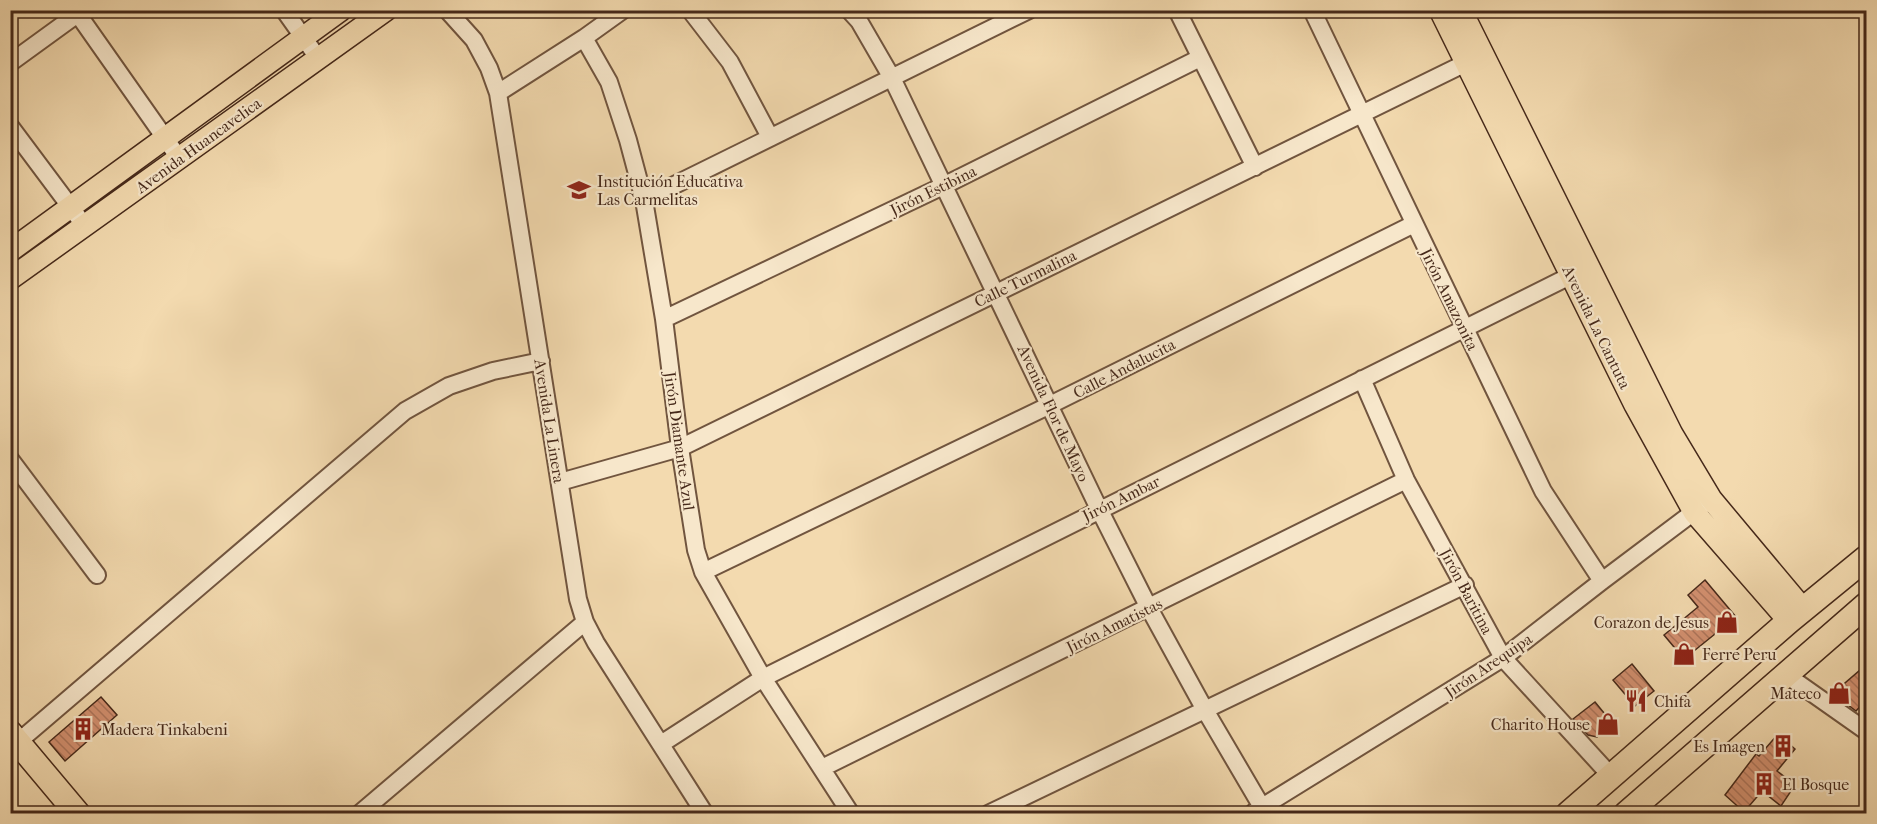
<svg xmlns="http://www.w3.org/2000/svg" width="1877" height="824" viewBox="0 0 1877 824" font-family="'IM FELL French Canon',serif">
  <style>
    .building { fill: url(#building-back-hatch); stroke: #46291a; stroke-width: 1.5 }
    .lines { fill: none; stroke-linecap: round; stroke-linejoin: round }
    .minor-casing { stroke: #71553f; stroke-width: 20 }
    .major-casing { stroke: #46291a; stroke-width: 24 }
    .highway-casing { stroke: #46291a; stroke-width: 27 }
    .minor { stroke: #f7e7cb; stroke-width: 16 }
    .major { stroke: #f3daaf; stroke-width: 21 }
    .highway { stroke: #f3daaf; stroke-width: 24 }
    .labels { text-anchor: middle; stroke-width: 4.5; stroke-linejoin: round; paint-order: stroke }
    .street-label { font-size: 16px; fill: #46291a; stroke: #f7e7cb }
    .poi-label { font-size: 16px; fill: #46291a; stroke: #f7e7cb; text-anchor: start }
  </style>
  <defs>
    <pattern id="building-back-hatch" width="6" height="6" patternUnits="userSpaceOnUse" patternTransform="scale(1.5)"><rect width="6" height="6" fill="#d49171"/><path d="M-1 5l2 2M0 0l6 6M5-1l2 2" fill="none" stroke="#ae765c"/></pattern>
  </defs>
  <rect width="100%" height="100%" fill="#f3daaf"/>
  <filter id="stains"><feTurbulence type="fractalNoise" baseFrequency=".00333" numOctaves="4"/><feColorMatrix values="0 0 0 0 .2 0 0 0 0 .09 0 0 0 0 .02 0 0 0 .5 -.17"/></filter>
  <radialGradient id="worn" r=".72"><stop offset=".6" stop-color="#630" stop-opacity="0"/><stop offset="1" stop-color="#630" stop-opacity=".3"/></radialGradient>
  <path class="building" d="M1705,580L1736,617L1684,659L1664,635L1698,607L1688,595Z
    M1632,664L1654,691L1635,706L1613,680Z
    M1866,665V700L1856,711L1835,695L1838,689Z
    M101,697L117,715L65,761L49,742Z
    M1595,702L1613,724L1597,737L1588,735L1573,719Z
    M1778,734L1795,749L1777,771L1795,785L1781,806L1762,791L1744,812L1725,795L1756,754L1759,756Z"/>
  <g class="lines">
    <g class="minor-casing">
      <path id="minor" d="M75,10L179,158
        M284,10L318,58
        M447,10L474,40L489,68L498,93L578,599L585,622L596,643L705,814
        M690,10L730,62L770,137
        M849,10L859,21L892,78L1099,509L1149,608L1205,710L1266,814
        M1177,10L1255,167
        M1312,10L1543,491L1602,581
        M584,38L609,82L628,140L644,200L664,319L680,448L696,550L703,572L763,678L851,814
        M10,63L83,10
        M498,93L584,38L623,10
        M10,126L78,217
        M644,200L1029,10
        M664,319L943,186L1200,58
        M1362,379L1406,480L1503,658L1611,776
        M10,459L97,575
        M560,482L680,448L1476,58
        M703,572L1050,405L1414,224
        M1785,674L1866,731
        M661,744L763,678L1582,270
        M11,748L405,411L449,386L493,371L541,361
        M822,768L1406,480
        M1254,812L1503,658L1602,581L1703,505
        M359,814L585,622
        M988,814L1465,585"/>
    </g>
    <g class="major-casing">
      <path id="major" d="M1440,10L1635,405L1694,512L1789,621
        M1461,10L1672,434L1711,499L1803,609
        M10,251L341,10
        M10,279L386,10"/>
    </g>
    <g class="highway-casing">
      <path id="highway" d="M10,733L78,814
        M1568,814L1789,621L1866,558
        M1626,814L1866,605"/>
    </g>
    <use href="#minor" class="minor"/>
    <use href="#major" class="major"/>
    <use href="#highway" class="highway"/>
  </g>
  <defs>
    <g id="school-bare" transform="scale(1.8)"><path d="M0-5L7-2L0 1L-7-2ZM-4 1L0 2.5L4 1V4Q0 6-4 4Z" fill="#8f2418" stroke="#f7e7cb" stroke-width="2.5" paint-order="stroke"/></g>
    <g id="shop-bare" transform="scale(1.8)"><path d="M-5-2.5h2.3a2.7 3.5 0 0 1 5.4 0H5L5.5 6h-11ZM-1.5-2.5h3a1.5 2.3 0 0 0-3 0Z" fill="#8f2418" stroke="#f7e7cb" stroke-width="2.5" paint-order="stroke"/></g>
    <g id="restaurant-bare" transform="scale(1.8)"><path d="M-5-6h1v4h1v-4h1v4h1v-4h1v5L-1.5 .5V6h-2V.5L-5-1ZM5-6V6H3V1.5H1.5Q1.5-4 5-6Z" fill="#8f2418" stroke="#f7e7cb" stroke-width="2.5" paint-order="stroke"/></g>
    <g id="building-bare" transform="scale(1.8)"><path d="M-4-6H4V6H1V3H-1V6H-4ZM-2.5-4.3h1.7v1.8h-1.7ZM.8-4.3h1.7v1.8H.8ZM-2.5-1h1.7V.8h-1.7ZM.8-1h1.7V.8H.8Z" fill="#8f2418" stroke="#f7e7cb" stroke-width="2.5" paint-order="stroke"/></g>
  </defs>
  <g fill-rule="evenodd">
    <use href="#school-bare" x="579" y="190"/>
    <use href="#shop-bare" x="1727" y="622"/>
    <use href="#shop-bare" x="1684" y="654"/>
    <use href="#shop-bare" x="1839" y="693"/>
    <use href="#restaurant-bare" x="1636" y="701"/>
    <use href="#shop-bare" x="1608" y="724"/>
    <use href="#building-bare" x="83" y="729"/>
    <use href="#building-bare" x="1783" y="746"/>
    <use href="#building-bare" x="1764" y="784"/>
  </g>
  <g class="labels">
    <g class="street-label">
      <text transform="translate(198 145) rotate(-36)" y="6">Avenida Huancavelica</text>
      <text transform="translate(933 190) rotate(-26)" y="6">Jirón Estibina</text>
      <text transform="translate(1025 278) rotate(-26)" y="6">Calle Turmalina</text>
      <text transform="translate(1450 299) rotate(64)" y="6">Jirón Amazonita</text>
      <text transform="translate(1597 327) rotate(64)" y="6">Avenida La Cantuta</text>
      <text transform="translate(1124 368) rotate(-27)" y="6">Calle Andalucita</text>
      <text transform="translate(1054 413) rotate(65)" y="6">Avenida Flor de Mayo</text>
      <text transform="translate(550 421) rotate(81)" y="6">Avenida La Linera</text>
      <text transform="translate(680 441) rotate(82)" y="6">Jirón Diamante Azul</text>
      <text transform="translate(1121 498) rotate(-26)" y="6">Jirón Ambar</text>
      <text transform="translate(1467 591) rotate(62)" y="6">Jirón Baritina</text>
      <text transform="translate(1114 625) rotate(-26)" y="6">Jirón Amatistas</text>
      <text transform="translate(1488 665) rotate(-34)" y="6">Jirón Arequipa</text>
    </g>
    <g class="poi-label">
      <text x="597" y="187">Institución Educativa<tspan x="597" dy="18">Las Carmelitas</tspan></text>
      <text x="1709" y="628" text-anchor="end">Corazon de Jesus</text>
      <text x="1702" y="660">Ferre Peru</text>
      <text x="1821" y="699" text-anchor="end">Mateco</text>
      <text x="1654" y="707">Chifa</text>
      <text x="1590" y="730" text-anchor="end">Charito House</text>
      <text x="101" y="735">Madera Tinkabeni</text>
      <text x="1765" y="752" text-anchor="end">Es Imagen</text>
      <text x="1782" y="790">El Bosque</text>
    </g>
  </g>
  <rect width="1877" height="824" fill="none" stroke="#f3daaf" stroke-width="36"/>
  <rect x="12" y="12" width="1853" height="800" fill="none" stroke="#46291a" stroke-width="3"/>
  <rect x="18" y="18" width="1841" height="788" fill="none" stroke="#46291a" stroke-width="1.5"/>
  <rect width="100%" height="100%" filter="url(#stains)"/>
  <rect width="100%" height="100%" fill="url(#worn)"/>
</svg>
